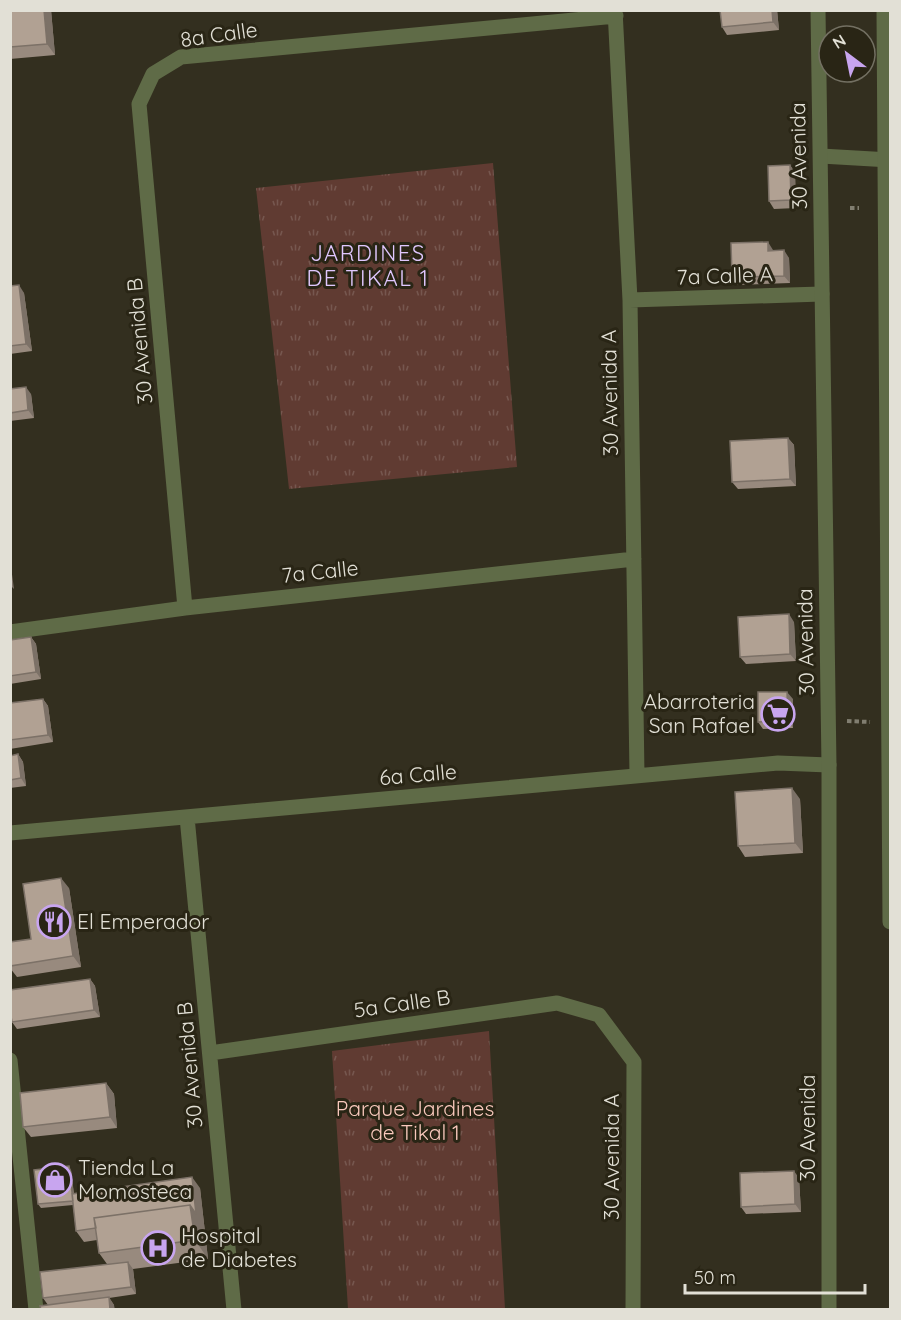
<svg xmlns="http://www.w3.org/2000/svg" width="901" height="1320" viewBox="0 0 901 1320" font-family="Quicksand,sans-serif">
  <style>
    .park { fill: url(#park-tufts) }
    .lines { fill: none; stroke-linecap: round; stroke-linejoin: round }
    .path { stroke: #817e70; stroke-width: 4; stroke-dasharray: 4.5 3; stroke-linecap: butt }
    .minor { stroke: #5f6b47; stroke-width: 15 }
    .tertiary { stroke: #5f6b47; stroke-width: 15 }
    .wall { fill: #988a7e }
    .shaded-wall { fill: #7c7167 }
    .building { fill: #b1a193; stroke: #7c7167; stroke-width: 1.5 }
    .labels { text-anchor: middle; stroke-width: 6; stroke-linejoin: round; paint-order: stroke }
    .street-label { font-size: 21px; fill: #e2e0d6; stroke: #292515 }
    .poi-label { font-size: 21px; fill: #e2e0d6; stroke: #292515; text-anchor: start }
    .park-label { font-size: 21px; fill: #fac9bd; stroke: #292515 }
    .neighbourhood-label { font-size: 22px; letter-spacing: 1.5px; fill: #e0c7fe; stroke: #292515 }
  </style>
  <defs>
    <pattern id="park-tufts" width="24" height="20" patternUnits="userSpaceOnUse" patternTransform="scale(1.5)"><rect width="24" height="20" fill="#603b32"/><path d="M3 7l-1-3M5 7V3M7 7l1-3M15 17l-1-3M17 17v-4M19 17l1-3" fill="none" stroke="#76574f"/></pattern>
  </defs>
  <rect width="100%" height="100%" fill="#332f1f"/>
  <path class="park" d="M493,163L517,467L289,489L256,188Z
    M489,1031L505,1309H348L332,1051Z"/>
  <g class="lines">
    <path class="path" d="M850,208H859
      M847,721L870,722"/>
    <path class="minor" d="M615,10L630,300L637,776
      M821,156L890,160
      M630,300L822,294
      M185,608L139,104L153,74L181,57L616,16
      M10,632L185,608L634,559
      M187,817L234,1310
      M10,833L778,763L829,765
      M210,1053L557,1003L599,1015L634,1062L633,1310"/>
    <path class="tertiary" d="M818,10L829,765V1310
      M884,10L890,922
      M10,1060L36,1310"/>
  </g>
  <path class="wall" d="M10,10H51L55,55L10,59Z
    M720,10H777L779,30L727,35L722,27Z
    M790,165L795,173L796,208L774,209L769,201Z
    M773,250V251L789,258L790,283L737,285L732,277Z
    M10,286L24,293L32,351L10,354Z
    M10,389L31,394L34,418L10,421Z
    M788,438L794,445L796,486L738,489L732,482Z
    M794,622L796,661L746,664L740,657Z
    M31,637L36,644L41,679L10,684V640Z
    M43,699L48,706L53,742L10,749V703Z
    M793,699V728L763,729L758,722Z
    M18,754L23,762L26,786L10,788V756Z
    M800,799L803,853L745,857L738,846Z
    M69,888L81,967L17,977L10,968V942L31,939Z
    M90,979L95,986L100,1017L17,1029L12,1022Z
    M106,1083L114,1094L117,1128L31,1137L23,1127Z
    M71,1170L74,1194L200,1188L208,1259L133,1269L136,1294L109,1298L114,1305H48L43,1298L107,1264L99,1253L97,1240L84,1242L76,1231L73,1205L41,1208L38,1204Z
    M799,1178L801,1212L746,1214L741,1207Z"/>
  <path class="shaded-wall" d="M44,10H51L55,55L47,44Z
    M772,10H777L779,30L773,22Z
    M790,165L795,173L796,208L791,200Z
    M768,242L773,250V258L768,251Z
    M784,250L789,258L790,283L784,276Z
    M19,285L24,293L32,351L26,344Z
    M26,387L31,394L34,418L28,410Z
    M788,438L794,445L796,486L790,479Z
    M10,566L11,567L14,589L11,586Z
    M789,614L794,622L796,661L790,654Z
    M31,637L36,644L41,679L36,672Z
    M787,692L793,699V728L788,721Z
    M43,699L48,706L53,742L48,735Z
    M18,754L23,762L26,786L21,778Z
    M792,788L800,799L803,853L795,843Z
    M61,878L69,888L81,967L73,956Z
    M90,979L95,986L100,1017L94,1010Z
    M106,1083L114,1094L117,1128L110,1117Z
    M69,1166L71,1170L75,1205L73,1201Z
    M794,1171L799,1178L801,1212L795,1204Z
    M192,1177L200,1188L208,1259L195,1240L190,1205Z
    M128,1262L133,1269L136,1294L131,1287Z
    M109,1297L114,1305L115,1310H110Z"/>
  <path class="building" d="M10,10H44L47,44L10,47Z
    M720,10H772L773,22L722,27Z
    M790,165L791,200L769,201L768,166Z
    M768,242V251L784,250V276L732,277L731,243Z
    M19,285L26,344L10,346V286Z
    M26,387L28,410L10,413V389Z
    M788,438L790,479L732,482L730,441Z
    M789,614L790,654L740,657L738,617Z
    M31,637L36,672L10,676V640Z
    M758,692H787L788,721L758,722Z
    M43,699L48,735L10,740V703Z
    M18,754L21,778L10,780V756Z
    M792,788L795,843L738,846L735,792Z
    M61,878L73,956L10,966V942L31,939L23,884Z
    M90,979L94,1010L12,1022L10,1011V990Z
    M106,1083L110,1117L23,1127L20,1093Z
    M69,1166L73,1201L38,1204L34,1170Z
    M794,1171L795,1204L741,1207L740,1173Z
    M192,1177L196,1214L190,1205L94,1218L96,1228L76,1231L72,1194Z
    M190,1205L195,1240L99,1253L94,1218Z
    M128,1262L131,1287L43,1298L40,1272Z
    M109,1297L110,1310H41L40,1306Z"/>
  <defs>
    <g id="supermarket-ring" transform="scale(1.725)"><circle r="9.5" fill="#292515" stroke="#c8a5ef" stroke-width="1.5"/><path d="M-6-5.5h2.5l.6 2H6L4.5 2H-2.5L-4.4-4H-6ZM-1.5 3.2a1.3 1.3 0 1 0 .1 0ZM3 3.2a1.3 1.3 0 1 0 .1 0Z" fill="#c8a5ef"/></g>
    <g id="restaurant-ring" transform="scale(1.725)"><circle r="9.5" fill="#292515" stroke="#c8a5ef" stroke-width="1.5"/><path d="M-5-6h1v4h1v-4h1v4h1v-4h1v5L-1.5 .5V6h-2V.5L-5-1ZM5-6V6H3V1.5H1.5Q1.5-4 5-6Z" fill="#c8a5ef"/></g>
    <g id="shop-ring" transform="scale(1.725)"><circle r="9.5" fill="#292515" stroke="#c8a5ef" stroke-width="1.5"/><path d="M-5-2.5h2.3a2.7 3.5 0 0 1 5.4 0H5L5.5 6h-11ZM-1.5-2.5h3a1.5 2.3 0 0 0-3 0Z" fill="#c8a5ef"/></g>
    <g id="hospital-ring" transform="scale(1.725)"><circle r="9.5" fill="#292515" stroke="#c8a5ef" stroke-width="1.5"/><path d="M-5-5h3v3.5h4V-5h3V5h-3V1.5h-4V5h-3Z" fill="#c8a5ef"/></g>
  </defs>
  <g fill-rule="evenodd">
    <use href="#supermarket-ring" x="778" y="714"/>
    <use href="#restaurant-ring" x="54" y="922"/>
    <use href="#shop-ring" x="55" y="1180"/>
    <use href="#hospital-ring" x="158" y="1248"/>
  </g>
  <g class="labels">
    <g class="street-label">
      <text transform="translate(219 35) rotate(-8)" y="7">8a Calle</text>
      <text transform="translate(799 156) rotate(-91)" y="7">30 Avenida</text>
      <text transform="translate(725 276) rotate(-2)" y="7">7a Calle A</text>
      <text transform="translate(140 341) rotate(-95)" y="7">30 Avenida B</text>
      <text transform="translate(610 393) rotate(-91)" y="7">30 Avenida A</text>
      <text transform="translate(320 572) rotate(-6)" y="7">7a Calle</text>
      <text transform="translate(806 642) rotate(-91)" y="7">30 Avenida</text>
      <text transform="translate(418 775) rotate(-5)" y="7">6a Calle</text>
      <text transform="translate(402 1004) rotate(-8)" y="7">5a Calle B</text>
      <text transform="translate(190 1065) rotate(-95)" y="7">30 Avenida B</text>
      <text transform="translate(808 1128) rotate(-90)" y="7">30 Avenida</text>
      <text transform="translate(612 1157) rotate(-90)" y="7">30 Avenida A</text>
    </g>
    <g class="poi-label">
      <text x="755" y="709" text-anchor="end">Abarroteria<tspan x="755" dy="24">San Rafael</tspan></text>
      <text x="77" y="929">El Emperador</text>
      <text x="78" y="1175">Tienda La<tspan x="78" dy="24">Momosteca</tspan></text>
      <text x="181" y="1243">Hospital<tspan x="181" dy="24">de Diabetes</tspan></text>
    </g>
    <g class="park-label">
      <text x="415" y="1116">Parque Jardines<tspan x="415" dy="24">de Tikal 1</tspan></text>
    </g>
    <g class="neighbourhood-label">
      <text x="368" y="261">JARDINES<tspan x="368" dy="25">DE TIKAL 1</tspan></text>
    </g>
  </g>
  <rect width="901" height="1320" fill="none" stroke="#e2e0d6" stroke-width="24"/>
  <g transform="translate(847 54) rotate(328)"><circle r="28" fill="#292515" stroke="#737062" stroke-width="1.5"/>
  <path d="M0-4.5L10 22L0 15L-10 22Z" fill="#c8a5ef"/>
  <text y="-9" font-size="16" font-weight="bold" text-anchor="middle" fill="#e2e0d6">N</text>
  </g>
  <path d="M685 1284v9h180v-9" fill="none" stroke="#e2e0d6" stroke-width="3"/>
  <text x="694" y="1284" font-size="18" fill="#e2e0d6" stroke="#292515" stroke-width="4.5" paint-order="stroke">50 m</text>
</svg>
